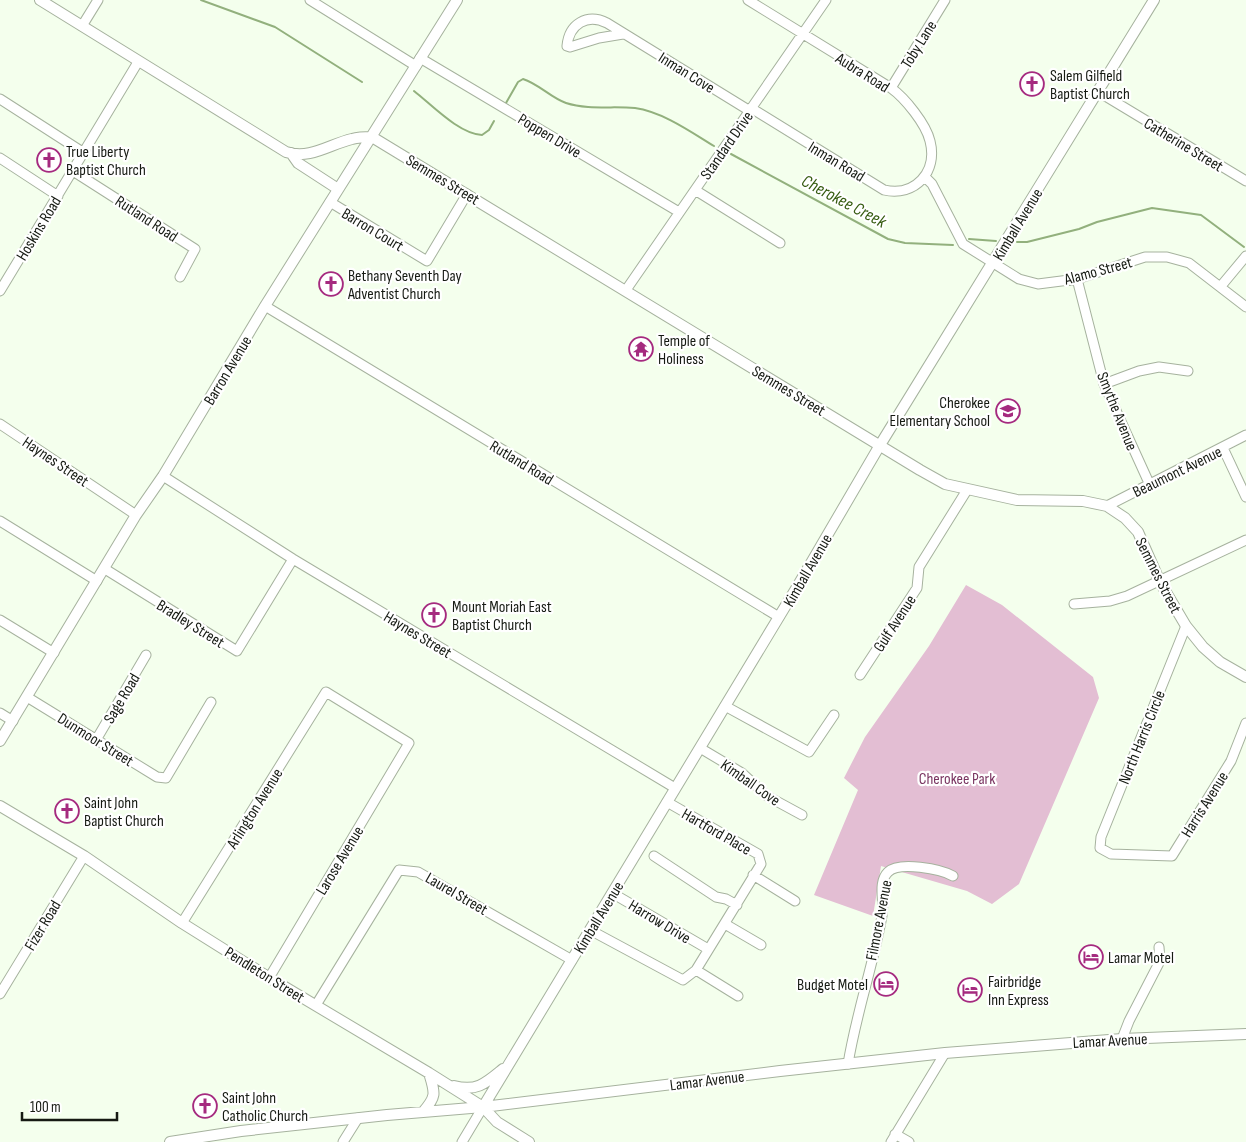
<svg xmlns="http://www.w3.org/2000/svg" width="1246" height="1142" viewBox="0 0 1246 1142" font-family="'Sofia Sans Condensed',sans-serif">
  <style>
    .green { fill: #e3bed3 }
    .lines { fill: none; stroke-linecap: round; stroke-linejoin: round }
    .stream { stroke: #92b07d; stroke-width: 2 }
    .minor-casing { stroke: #a6b29e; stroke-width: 11 }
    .major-casing { stroke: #a6b29e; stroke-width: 12 }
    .minor { stroke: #fff; stroke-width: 9 }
    .major { stroke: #fff; stroke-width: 10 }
    .labels { text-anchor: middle; stroke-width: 4.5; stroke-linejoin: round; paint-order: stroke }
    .street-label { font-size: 16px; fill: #161a13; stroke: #fff }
    .poi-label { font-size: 16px; fill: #161a13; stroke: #fff; text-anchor: start }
    .park-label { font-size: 16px; fill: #7a3561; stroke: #fff }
    .water-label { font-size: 18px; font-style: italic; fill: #365c11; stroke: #fff }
  </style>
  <rect width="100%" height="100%" fill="#f4ffed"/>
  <path class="green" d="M966,585L1002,605L1093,677L1099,698L1019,884L992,904L967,891L881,866L873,916L814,895L858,790L844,778L865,737L929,646Z"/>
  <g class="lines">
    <path class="stream" d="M201,0L275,27L362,82
      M414,91C432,105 459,134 482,135L489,130L494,121
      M506,103L518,82L523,79C539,84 551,98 566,103C588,110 613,106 635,108C663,112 691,132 714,146
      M731,154L888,239L905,243L953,245
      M969,239L996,241
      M1017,242H1027L1079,229L1097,222L1152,208L1201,215L1244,247"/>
    <g class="minor-casing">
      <path id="minor" d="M310,0L416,66
        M748,0L891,88C905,98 926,124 930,141C938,172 915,197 884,190L751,108
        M82,26L98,0
        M623,34L599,38L570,47L567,46C569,24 587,13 607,23L750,111
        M420,58L679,212
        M891,88L945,0
        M1097,91L1246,181
        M0,99L84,153
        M0,158L58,196
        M73,171L195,249L180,277
        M925,177L932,184L963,244L1019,279L1038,284L1077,279L1145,257H1167L1189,263L1246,307
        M695,190L780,243
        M330,202L427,261L467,194
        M1077,279L1104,384L1149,483
        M1221,286L1246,256
        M626,290L826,0
        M0,291L138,62
        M265,306L779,617
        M1104,384L1139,371L1159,367L1188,371
        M0,424L136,515
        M1223,448L1246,497
        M163,476L293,559L675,788
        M1107,506L1246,435
        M0,521L97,581
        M105,569L237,651L293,559
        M1074,604L1110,601L1127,596L1246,540
        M0,620L54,653
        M1186,626L1101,837L1100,848L1111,854L1172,856L1231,761L1246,723
        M860,675L917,588L919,567L967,490
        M27,697L157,777L166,778L211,702
        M725,706L809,752L834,715
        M0,713L13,721
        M96,740L146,655
        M700,748L742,773L767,796L802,815
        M654,856L716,897L726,899L737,905
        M753,875L795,901
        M612,893L708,949
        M182,923L326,692L409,743L269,978
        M725,924L761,945
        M590,930L683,980L696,970L761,864L758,854L667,802
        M696,970L738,996
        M0,994L84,856
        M316,1005L399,870L418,872L572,960
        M1122,1039L1129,1021L1160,961L1159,947
        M848,1064C856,1014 873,966 882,916C885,902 877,883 888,872C899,861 941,869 953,876
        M895,1134L909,1142
        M343,1142L358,1118
        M462,1142L483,1107
        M891,1142L945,1053"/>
    </g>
    <g class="major-casing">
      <path id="major" d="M40,0L286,152C310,160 330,144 352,139C359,137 366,137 372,137L920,470L945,484L1017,500L1083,501L1107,506L1125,518L1138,532L1160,582L1186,626L1203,647L1220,662L1246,677
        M291,153L298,163L338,189
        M0,741L136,515L163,476L265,306L457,0
        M0,806L84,856L182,923L268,977L429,1073L483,1107L497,1122L529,1142
        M454,1086C477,1092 486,1083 503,1069
        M483,1107L797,587L880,445L1154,0
        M423,1112C437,1096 435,1093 429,1073
        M170,1142L241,1131L387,1115L483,1107L780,1071L945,1053L1122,1039L1246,1034"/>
    </g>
    <use href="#minor" class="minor"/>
    <use href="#major" class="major"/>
  </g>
  <defs>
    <g id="church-ring" transform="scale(1.25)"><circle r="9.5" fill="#fff" stroke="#a52a7f" stroke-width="1.5"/><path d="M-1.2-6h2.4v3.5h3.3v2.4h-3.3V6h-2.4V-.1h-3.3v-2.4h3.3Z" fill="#a52a7f"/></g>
    <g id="temple-ring" transform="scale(1.25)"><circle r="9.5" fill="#fff" stroke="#a52a7f" stroke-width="1.5"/><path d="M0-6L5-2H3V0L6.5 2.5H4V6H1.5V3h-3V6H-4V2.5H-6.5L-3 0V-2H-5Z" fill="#a52a7f"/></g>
    <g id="school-ring" transform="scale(1.25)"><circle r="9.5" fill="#fff" stroke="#a52a7f" stroke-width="1.5"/><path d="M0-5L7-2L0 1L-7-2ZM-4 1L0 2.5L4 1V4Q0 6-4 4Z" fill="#a52a7f"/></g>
    <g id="hotel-ring" transform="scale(1.25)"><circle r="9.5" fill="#fff" stroke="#a52a7f" stroke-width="1.5"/><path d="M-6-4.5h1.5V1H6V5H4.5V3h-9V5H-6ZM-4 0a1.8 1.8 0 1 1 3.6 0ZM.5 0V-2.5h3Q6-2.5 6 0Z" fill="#a52a7f"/></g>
  </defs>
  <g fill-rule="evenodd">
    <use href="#church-ring" x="1032" y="84"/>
    <use href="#church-ring" x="49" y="160"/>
    <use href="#church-ring" x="331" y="284"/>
    <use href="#temple-ring" x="641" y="349"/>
    <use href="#school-ring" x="1008" y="411"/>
    <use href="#church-ring" x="434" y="615"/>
    <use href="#church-ring" x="67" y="811"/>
    <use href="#hotel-ring" x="1091" y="957"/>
    <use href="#hotel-ring" x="886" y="984"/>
    <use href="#hotel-ring" x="970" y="990"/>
    <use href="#church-ring" x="205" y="1106"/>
  </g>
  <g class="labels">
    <g class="street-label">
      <text transform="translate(918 44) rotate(-58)" y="6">Toby Lane</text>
      <text transform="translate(687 72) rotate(32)" y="6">Inman Cove</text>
      <text transform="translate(863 72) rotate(32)" y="6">Aubra Road</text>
      <text transform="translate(550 135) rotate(31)" y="6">Poppen Drive</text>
      <text transform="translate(1184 144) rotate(31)" y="6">Catherine Street</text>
      <text transform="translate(726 145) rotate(-55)" y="6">Standard Drive</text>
      <text transform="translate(837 161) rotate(31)" y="6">Inman Road</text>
      <text transform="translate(443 179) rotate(31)" y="6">Semmes Street</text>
      <text transform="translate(147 218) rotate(33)" y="6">Rutland Road</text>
      <text transform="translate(1017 224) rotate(-59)" y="6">Kimball Avenue</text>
      <text transform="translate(38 228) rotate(-59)" y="6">Hoskins Road</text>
      <text transform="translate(373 229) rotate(31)" y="6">Barron Court</text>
      <text transform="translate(1098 270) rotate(-15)" y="6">Alamo Street</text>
      <text transform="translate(227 370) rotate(-59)" y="6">Barron Avenue</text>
      <text transform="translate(789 390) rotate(31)" y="6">Semmes Street</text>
      <text transform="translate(1118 411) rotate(68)" y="6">Smythe Avenue</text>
      <text transform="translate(56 461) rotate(34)" y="6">Haynes Street</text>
      <text transform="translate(522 462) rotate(31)" y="6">Rutland Road</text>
      <text transform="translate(1177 471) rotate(-26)" y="6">Beaumont Avenue</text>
      <text transform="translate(807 570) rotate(-60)" y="6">Kimball Avenue</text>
      <text transform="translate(1159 575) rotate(63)" y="6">Semmes Street</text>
      <text transform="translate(191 623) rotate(32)" y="6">Bradley Street</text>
      <text transform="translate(894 623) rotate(-57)" y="6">Gulf Avenue</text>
      <text transform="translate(418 634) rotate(31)" y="6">Haynes Street</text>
      <text transform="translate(121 698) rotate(-59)" y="6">Sage Road</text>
      <text transform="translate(1141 737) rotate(-68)" y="6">North Harris Circle</text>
      <text transform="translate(96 739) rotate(32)" y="6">Dunmoor Street</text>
      <text transform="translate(751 782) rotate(35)" y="6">Kimball Cove</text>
      <text transform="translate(1204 804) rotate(-58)" y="6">Harris Avenue</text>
      <text transform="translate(254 808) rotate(-58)" y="6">Arlington Avenue</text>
      <text transform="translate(717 831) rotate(30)" y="6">Hartford Place</text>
      <text transform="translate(339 860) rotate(-59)" y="6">Larose Avenue</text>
      <text transform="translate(457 893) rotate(30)" y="6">Laurel Street</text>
      <text transform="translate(598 917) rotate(-59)" y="6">Kimball Avenue</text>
      <text transform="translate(878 920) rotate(-79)" y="6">Filmore Avenue</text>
      <text transform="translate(660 921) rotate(31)" y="6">Harrow Drive</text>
      <text transform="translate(42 925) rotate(-59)" y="6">Fizer Road</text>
      <text transform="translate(265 974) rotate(32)" y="6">Pendleton Street</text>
      <text transform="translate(1110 1040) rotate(-3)" y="6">Lamar Avenue</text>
      <text transform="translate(707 1080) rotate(-7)" y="6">Lamar Avenue</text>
    </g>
    <g class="poi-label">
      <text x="1050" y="81">Salem Gilfield<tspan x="1050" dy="18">Baptist Church</tspan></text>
      <text x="66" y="157">True Liberty<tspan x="66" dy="18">Baptist Church</tspan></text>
      <text x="348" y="281">Bethany Seventh Day<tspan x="348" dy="18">Adventist Church</tspan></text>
      <text x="658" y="346">Temple of<tspan x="658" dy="18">Holiness</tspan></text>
      <text x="990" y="408" text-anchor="end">Cherokee<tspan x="990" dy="18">Elementary School</tspan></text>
      <text x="452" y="612">Mount Moriah East<tspan x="452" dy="18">Baptist Church</tspan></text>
      <text x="84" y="808">Saint John<tspan x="84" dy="18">Baptist Church</tspan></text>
      <text x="1108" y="963">Lamar Motel</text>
      <text x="988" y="987">Fairbridge<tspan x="988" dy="18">Inn Express</tspan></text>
      <text x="868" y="990" text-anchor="end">Budget Motel</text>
      <text x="222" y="1103">Saint John<tspan x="222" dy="18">Catholic Church</tspan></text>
    </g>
    <g class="park-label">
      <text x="957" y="784">Cherokee Park</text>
    </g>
    <g class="water-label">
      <text transform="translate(844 201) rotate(28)" y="6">Cherokee Creek</text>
    </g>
  </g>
  <path d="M22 1112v8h95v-8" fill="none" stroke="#161a13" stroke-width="2.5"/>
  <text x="30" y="1112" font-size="15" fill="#161a13" stroke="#ffffff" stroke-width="4" paint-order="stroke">100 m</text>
</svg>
